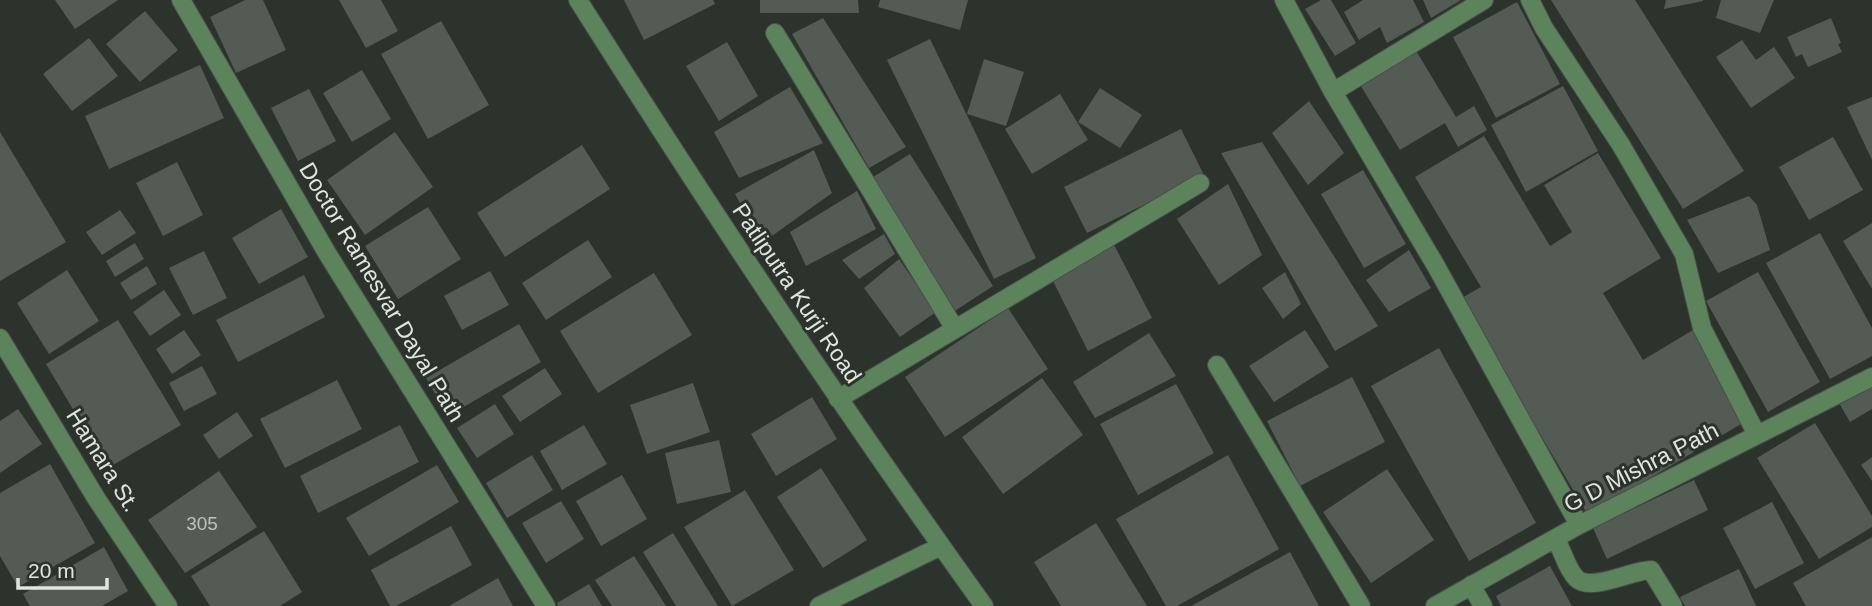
<svg xmlns="http://www.w3.org/2000/svg" width="1872" height="606" viewBox="0 0 1872 606" font-family="Helvetica,sans-serif">
  <style>
    .building { fill: #545b54 }
    .lines { fill: none; stroke-linecap: round; stroke-linejoin: round }
    .minor-casing { stroke: #494f49; stroke-width: 20 }
    .minor { stroke: #5c835b; stroke-width: 18 }
    .labels { text-anchor: middle; stroke-width: 6; stroke-linejoin: round; paint-order: stroke }
    .number-label { font-size: 19px; fill: #bec2be }
    .street-label { font-size: 23px; fill: #e1e5e1; stroke: #2c322c }
  </style>
  <rect width="100%" height="100%" fill="#2c322c"/>
  <path class="building" d="M55,0H118L75,29Z
    M245,0H263L286,50L236,73L210,17Z
    M339,0H381L398,31L366,48Z
    M624,0H713L715,4L644,40Z
    M760,0H858L859,13H760Z
    M880,0H968L960,30L878,7Z
    M1321,0H1331L1356,43L1335,56L1305,9Z
    M1363,0H1413L1424,22L1387,43L1380,27L1359,40L1344,12Z
    M1423,0H1461L1431,18Z
    M1551,0H1635L1744,171L1683,209Z
    M1666,0H1703V1L1664,9Z
    M1721,0H1774L1760,33L1716,18Z
    M1517,2L1560,84L1496,118L1453,37Z
    M145,11L178,50L140,82L106,44Z
    M823,18L906,147L869,168L792,34Z
    M1831,18L1841,43L1838,44L1842,52L1808,67L1802,54L1796,57L1787,37Z
    M441,21L489,105L428,139L381,54Z
    M89,38L118,76L72,111L43,74Z
    M930,39L1036,258L994,279L887,60Z
    M1742,40L1756,60L1774,47L1795,78L1751,108L1716,57Z
    M727,42L758,96L719,121L686,66Z
    M1415,49L1456,117L1474,106L1487,130L1458,147L1445,123L1400,150L1359,83Z
    M984,59L1024,72L1006,126L967,114Z
    M200,65L224,118L109,169L85,116Z
    M362,70L391,119L352,142L323,93Z
    M1563,86L1598,151L1526,192L1491,125Z
    M790,87L823,143L739,178L714,132Z
    M1100,88L1142,115L1120,148L1078,122Z
    M309,89L336,141L298,161L271,108Z
    M1060,94L1088,140L1032,174L1005,129Z
    M1872,97V160L1847,107Z
    M1309,101L1344,153L1308,185L1272,133Z
    M1181,129L1204,175L1087,233L1064,187Z
    M0,132L66,242L0,281Z
    M395,132L433,187L365,235L327,180Z
    M1484,136L1550,246L1572,232L1544,185L1598,153L1661,258L1603,293L1643,360L1693,330L1746,421L1588,515L1460,299L1481,287L1415,177Z
    M1833,137L1863,190L1809,220L1779,167Z
    M1262,142L1378,326L1335,351L1221,153Z
    M582,145L610,189L505,257L477,213Z
    M814,150L832,193L762,243L735,194Z
    M910,154L993,286L953,312L870,179Z
    M177,162L203,215L163,236L136,183Z
    M1363,170L1406,244L1364,268L1321,194Z
    M1228,184L1262,255L1219,285L1177,219Z
    M857,191L876,229L806,266L790,232Z
    M1749,196L1757,205L1770,250L1718,273L1687,220Z
    M428,207L461,259L398,299L365,246Z
    M281,209L308,257L259,284L232,238Z
    M120,210L136,233L102,255L86,232Z
    M1872,223V289L1843,241Z
    M1820,233L1872,328V356L1830,379L1766,263Z
    M884,234L895,254L859,279L842,260Z
    M1110,237L1152,318L1088,351L1049,273Z
    M588,240L612,277L546,320L522,283Z
    M135,243L144,259L115,277L106,261Z
    M1409,250L1431,288L1389,312L1366,280Z
    M204,251L227,298L193,315L169,268Z
    M899,259L936,312L900,337L864,288Z
    M147,266L157,284L131,300L120,283Z
    M67,270L99,321L49,354L17,303Z
    M490,271L509,305L462,330L444,296Z
    M1285,272L1301,304L1283,319L1262,288Z
    M1758,272L1820,382L1768,412L1706,301Z
    M654,273L692,335L598,393L560,331Z
    M304,275L325,317L238,362L216,320Z
    M164,290L181,315L150,336L133,312Z
    M1008,308L1048,369L945,437L905,377Z
    M118,320L181,425L108,468L46,364Z
    M519,324L541,362L448,416L426,378Z
    M184,330L201,355L172,374L156,349Z
    M1305,330L1329,367L1274,402L1249,366Z
    M1149,333L1176,376L1095,418L1073,382Z
    M1439,348L1536,523L1469,561L1371,386Z
    M202,366L217,394L184,411L169,383Z
    M545,368L562,394L520,422L502,396Z
    M1352,377L1385,442L1300,486L1267,421Z
    M1042,378L1083,435L1003,494L962,437Z
    M337,380L362,429L285,468L260,419Z
    M1872,382V409L1850,422L1839,403Z
    M693,383L710,432L647,454L630,405Z
    M1176,384L1214,453L1138,495L1100,424Z
    M812,397L837,439L776,476L751,434Z
    M495,404L514,434L477,458L457,428Z
    M18,409L42,444L0,473V421Z
    M237,412L253,436L219,459L203,435Z
    M1815,423L1872,516V527L1819,559L1757,458Z
    M400,425L419,462L318,513L300,476Z
    M584,425L607,464L562,490L540,451Z
    M719,440L731,492L677,504L665,453Z
    M532,455L553,490L507,518L486,483Z
    M1228,455L1279,549L1177,606H1166L1116,519Z
    M1872,457V481L1861,465Z
    M50,464L95,543L18,587L0,556V493Z
    M437,465L459,502L369,556L346,518Z
    M821,468L867,540L823,568L777,497Z
    M1387,469L1434,540L1371,583L1323,512Z
    M219,471L257,527L185,573L148,520Z
    M622,475L647,519L601,546L576,501Z
    M1694,480L1708,510L1607,559L1593,528Z
    M745,490L794,570L732,606L684,527Z
    M561,501L584,539L546,563L522,523Z
    M1772,502L1804,563L1755,589L1723,528Z
    M1096,523L1147,606H1061L1034,562Z
    M451,526L472,565L396,606H390L371,570Z
    M264,531L302,592L280,606H210L191,576Z
    M673,533L718,606H676L643,552Z
    M1872,537V606H1806L1793,583Z
    M104,547L128,591L102,606H30L23,594Z
    M1290,552L1319,606H1191Z
    M634,556L666,606H612L595,580Z
    M1550,566L1572,606H1501L1496,596Z
    M1739,569L1756,606H1685L1680,597Z
    M498,578L513,606H449Z
    M589,584L602,606H558L557,603Z"/>
  <g class="lines">
    <g class="minor-casing">
      <path id="minor" d="M181,0L327,253L546,606
        M578,0C708,206 842,408 984,606
        M1284,0L1333,92L1484,0
        M1530,0L1544,28L1621,145L1684,254L1702,328L1757,435
        M775,33L955,329
        M1333,92L1436,266L1579,525
        M0,338L96,498L168,606
        M1217,365L1361,606
        M838,399L1200,183
        M1556,539C1562,550 1567,569 1576,578C1590,593 1632,570 1651,570L1673,606
        M1471,585L1483,606
        M819,606L941,546
        M1435,606L1579,525L1872,377"/>
    </g>
    <use href="#minor" class="minor"/>
  </g>
  <g class="labels">
    <g class="number-label">
      <text x="202" y="530">305</text>
    </g>
    <g class="street-label">
      <text transform="translate(382 292) rotate(59)" y="8">Doctor Ramesvar Dayal Path</text>
      <text transform="translate(797 293) rotate(56)" y="8">Patliputra Kurji Road</text>
      <text transform="translate(103 460) rotate(58)" y="8">Hamara St.</text>
      <text transform="translate(1641 467) rotate(-27)" y="8">G D Mishra Path</text>
    </g>
  </g>
  <path d="M18 578v10h89v-10" fill="none" stroke="#e1e5e1" stroke-width="3.5"/>
  <text x="28" y="578" font-size="21" fill="#e1e5e1" stroke="#2c322c" stroke-width="5" paint-order="stroke">20 m</text>
</svg>
